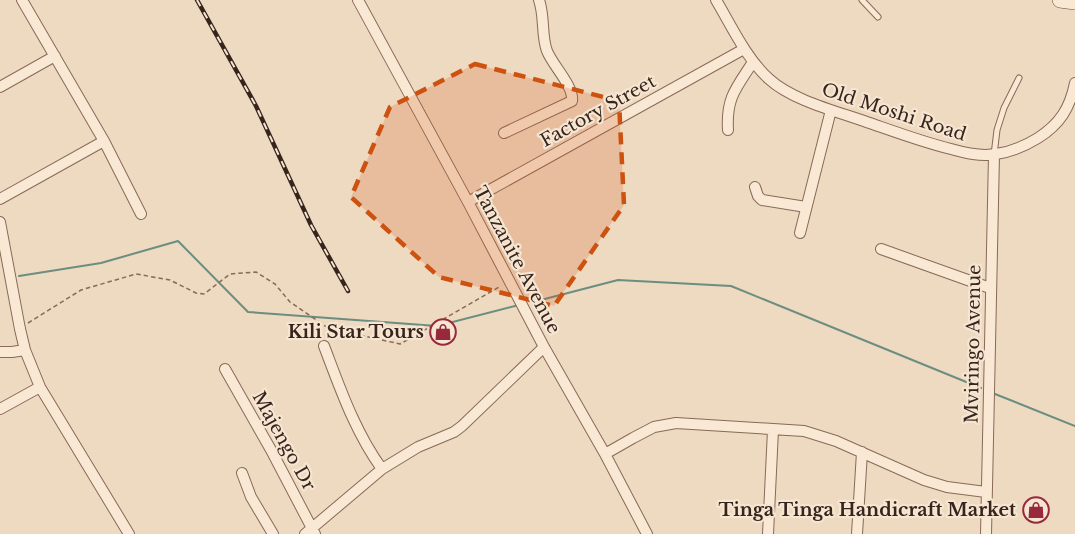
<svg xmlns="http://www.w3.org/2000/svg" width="1075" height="534" viewBox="0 0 1075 534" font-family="'Libre Baskerville',serif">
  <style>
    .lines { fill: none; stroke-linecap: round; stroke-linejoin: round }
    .stream { stroke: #6b8e80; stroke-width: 2 }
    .service-casing { stroke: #876a59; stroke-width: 7 }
    .minor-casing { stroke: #876a59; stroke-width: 12 }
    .secondary-casing { stroke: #694b3c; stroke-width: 16 }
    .path { stroke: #876a59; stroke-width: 1.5; stroke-dasharray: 4.5 3; stroke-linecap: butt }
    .service { stroke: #f9e8d4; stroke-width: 5 }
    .minor { stroke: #f9e8d4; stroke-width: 10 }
    .secondary { stroke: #f9e8d4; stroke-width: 15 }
    .rail-casing { stroke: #37251d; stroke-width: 4.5 }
    .rail { stroke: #f5e5d1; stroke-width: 2; stroke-dasharray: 7; stroke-linecap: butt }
    .marked { fill: #cd510f; fill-opacity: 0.2; stroke: #cd510f; stroke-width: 4.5; stroke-dasharray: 12 8; stroke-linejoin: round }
    .labels { text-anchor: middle; stroke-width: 4.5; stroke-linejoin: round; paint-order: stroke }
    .street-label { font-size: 18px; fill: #37251d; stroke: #f5e5d1 }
    .poi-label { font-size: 18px; font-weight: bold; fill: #37251d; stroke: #f5e5d1; text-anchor: end }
  </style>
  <rect width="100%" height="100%" fill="#eed9c1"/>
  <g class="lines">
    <path class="stream" d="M19,276L101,263L178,241L248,312L437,326L519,305
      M537,301L618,280L731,286L981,388
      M995,394L1075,426"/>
    <g class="service-casing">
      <path id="service" d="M862,0L878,17
        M994,155L997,130L1004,108L1019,78"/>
    </g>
    <g class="minor-casing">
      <path id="minor" d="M22,0L104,141L141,214
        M358,0L468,202L544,347L605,454L647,534
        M716,0C732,27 746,58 769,79C792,100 835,111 864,121C893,131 922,142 951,149C965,153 981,157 996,154C1011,152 1025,146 1038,138C1060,124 1070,108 1075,83
        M0,87L55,56
        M728,130C726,98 736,88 753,62
        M504,133L572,101C574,86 553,66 547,51C541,35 545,17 539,0
        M755,187L758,196L762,200L806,207
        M0,199L104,141
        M468,202L744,49
        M0,222L20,329L25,350L40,387L129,534
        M800,233L831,110
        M881,249L990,288
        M324,346C340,388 355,432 382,469
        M0,352H12L25,350
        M225,369L271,450L315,534
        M0,409L40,387
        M605,454L633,438L654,427L676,423L804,431L836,441L924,480L947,487L986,492
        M242,473L251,497L273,534
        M305,534L382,469L418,447L454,432L462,426L544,347
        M768,534L773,430
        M857,534L862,452
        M986,534L994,155"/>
    </g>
    <g class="secondary-casing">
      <path id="secondary" d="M1060,0L1075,2"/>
    </g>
    <path class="path" d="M28,323L81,290L136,274L170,280L196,293L204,294L230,274L256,272L275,284L290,302L328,328L400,344L501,286"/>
    <use href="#service" class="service"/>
    <use href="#minor" class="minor"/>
    <use href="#secondary" class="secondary"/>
    <g class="rail-casing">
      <path id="rail" d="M197,0L256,106L311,225L348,291"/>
    </g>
    <use href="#rail" class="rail"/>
  </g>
  <path class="marked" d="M475,64L619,101L624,205L554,306L439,277L351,197L390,107Z"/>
  <defs>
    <g id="shop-ring" transform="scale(1.35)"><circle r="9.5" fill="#f5e5d1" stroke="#96293b" stroke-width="1.5"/><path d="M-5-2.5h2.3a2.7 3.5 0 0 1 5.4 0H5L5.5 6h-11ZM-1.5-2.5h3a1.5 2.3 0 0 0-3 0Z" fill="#96293b"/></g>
  </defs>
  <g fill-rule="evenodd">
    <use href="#shop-ring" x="443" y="332"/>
    <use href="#shop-ring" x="1036" y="510"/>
  </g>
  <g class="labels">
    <g class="street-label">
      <text transform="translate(598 111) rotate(-29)" y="6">Factory Street</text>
      <text transform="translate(894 112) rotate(18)" y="6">Old Moshi Road</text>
      <text transform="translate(517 260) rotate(62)" y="6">Tanzanite Avenue</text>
      <text transform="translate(973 344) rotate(-89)" y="6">Mviringo Avenue</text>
      <text transform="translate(284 441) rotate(61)" y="6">Majengo Dr</text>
    </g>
    <g class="poi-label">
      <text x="424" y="338">Kili Star Tours</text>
      <text x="1016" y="516">Tinga Tinga Handicraft Market</text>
    </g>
  </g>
</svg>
